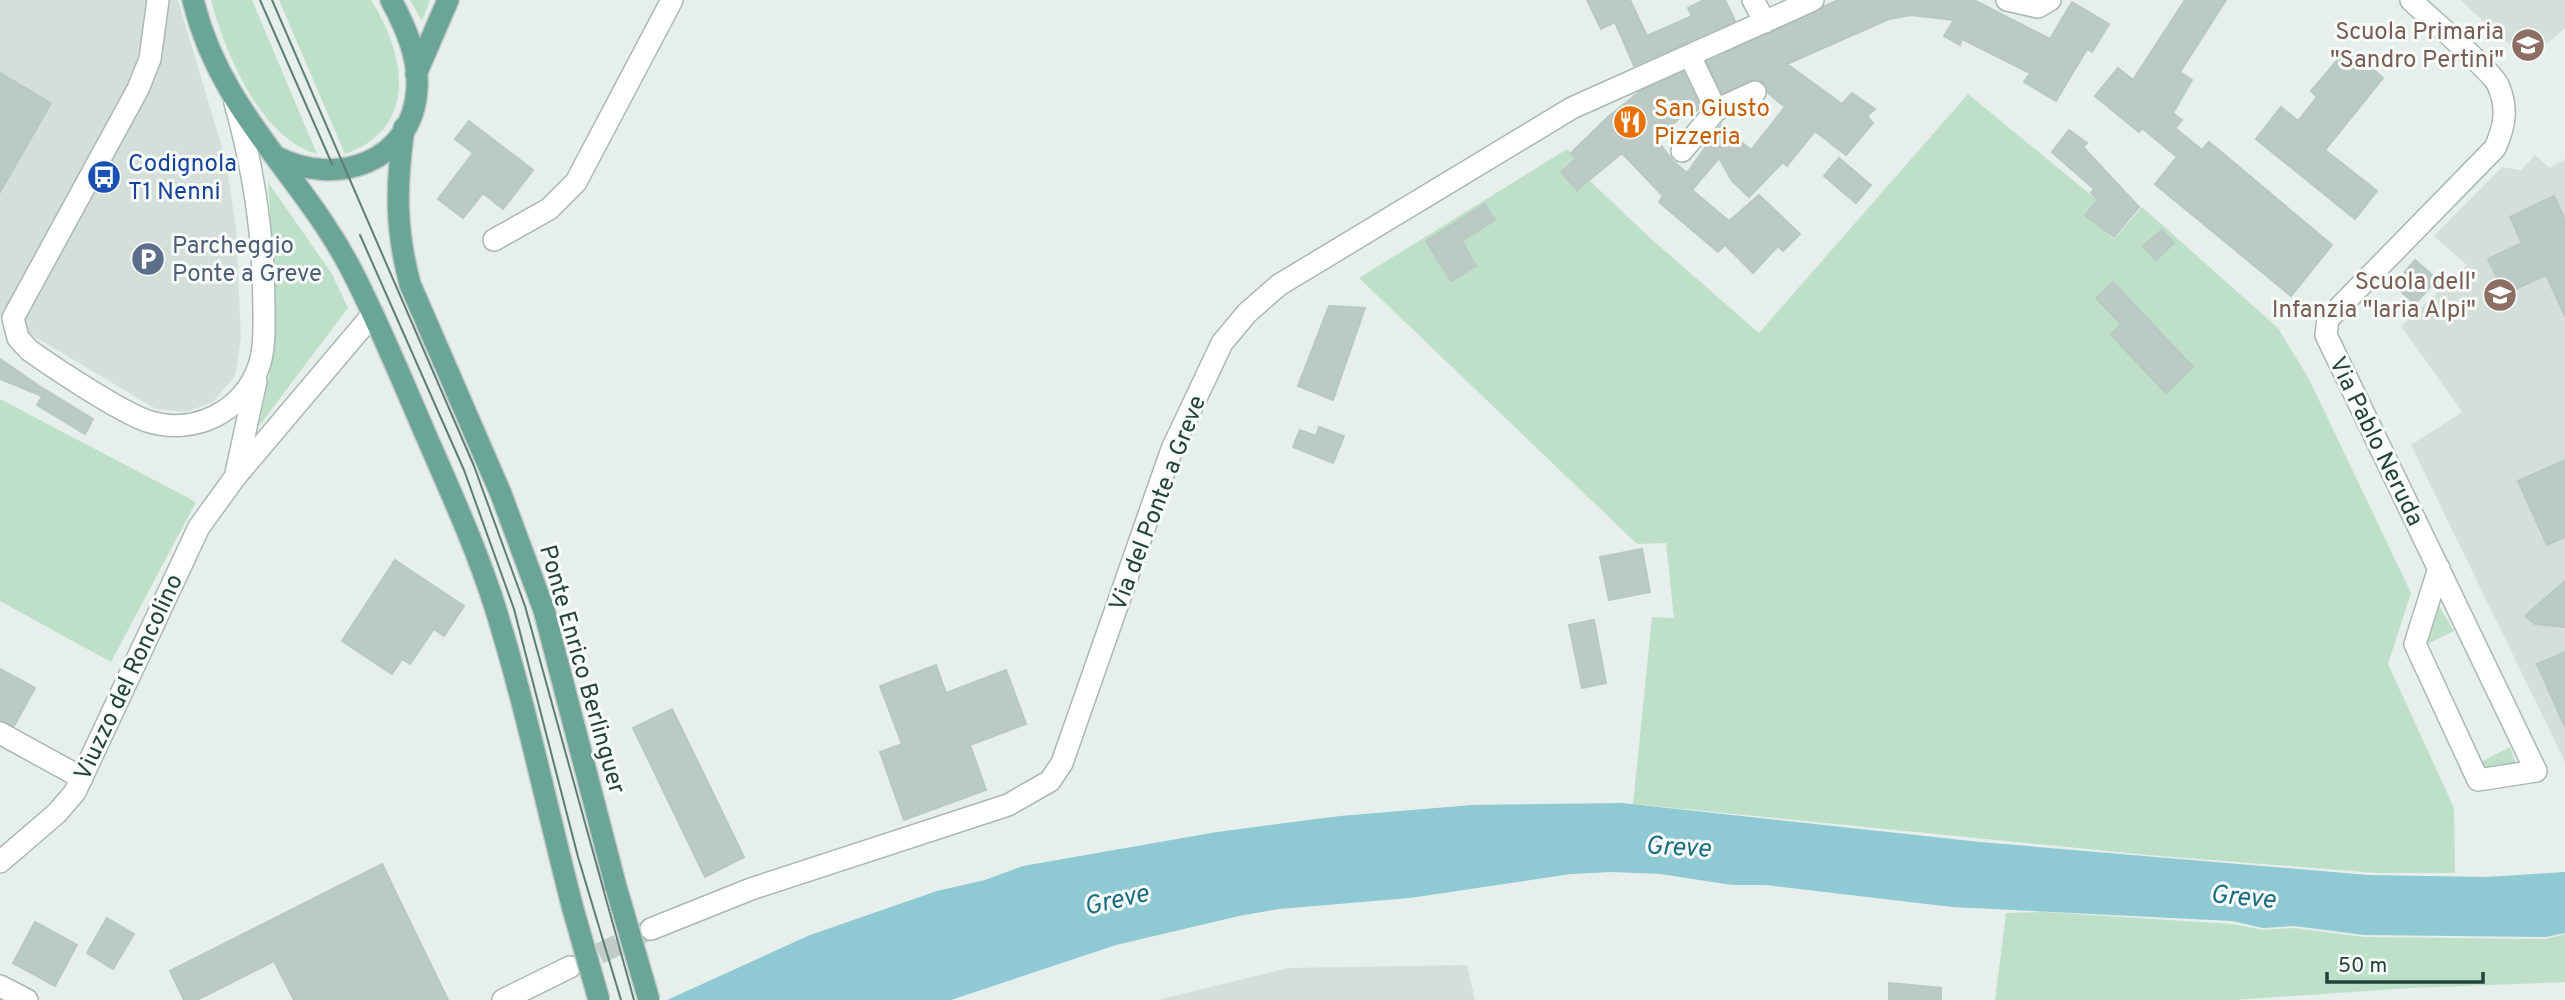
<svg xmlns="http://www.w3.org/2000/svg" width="2565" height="1000" viewBox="0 0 2565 1000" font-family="Overpass,sans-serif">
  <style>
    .built { fill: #d4dfda }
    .green { fill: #bfe0c8 }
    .water { fill: #8ec9d4 }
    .building { fill: #bbcac4; stroke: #b8c9c2; stroke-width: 2 }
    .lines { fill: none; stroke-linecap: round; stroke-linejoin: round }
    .minor-tunnel { stroke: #bfccc8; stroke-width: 21; stroke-dasharray: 21 10; stroke-linecap: butt }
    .minor-casing { stroke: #a8b8b2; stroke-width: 24 }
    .major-casing { stroke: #c2cac8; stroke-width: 24 }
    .minor { stroke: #fff; stroke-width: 21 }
    .major { stroke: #6aa596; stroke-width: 21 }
    .tram { stroke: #5f7d75; stroke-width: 2 }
    .major-bridge-casing { stroke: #c2cac8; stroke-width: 24; stroke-linecap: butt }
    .major-bridge { stroke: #6aa596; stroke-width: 21 }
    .labels { text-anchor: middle; stroke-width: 6; stroke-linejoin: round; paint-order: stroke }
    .education-label { font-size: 24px; fill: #785e54; stroke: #f7fbf9; text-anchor: end }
    .food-label { font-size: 24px; fill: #c56008; stroke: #f7fbf9; text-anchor: start }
    .transit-label { font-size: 24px; fill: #164399; stroke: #f7fbf9; text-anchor: start }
    .service-label { font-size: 24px; fill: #4e5e75; stroke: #f7fbf9; text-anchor: start }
    .street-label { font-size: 24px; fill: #24423a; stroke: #f7fbf9 }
    .water-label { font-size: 26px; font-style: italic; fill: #1c6f80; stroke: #f7fbf9 }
  </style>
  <rect width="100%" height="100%" fill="#e6efeb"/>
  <path class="built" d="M0,0H178L226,161L236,229L241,338L235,376L213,402L186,412L156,409L0,316Z
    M2460,0H2565V28L2528,61Z
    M2535,155L2550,168L2565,159V762L2411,445L2462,412L2401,326L2467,265L2434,236L2502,167L2521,170Z
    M1467,965L1475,1000H1158L1288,968Z"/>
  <path class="green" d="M211,0H252L317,154C260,138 225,52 211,0Z
    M279,0H371C406,55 419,128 345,154Z
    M410,0H430L422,21Z
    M1968,94L2097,200L2085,215L2114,239L2142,207L2278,328L2309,379L2411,593L2388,664L2454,808L2455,873H2377L2148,855L1633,804L1652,617L1674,618L1666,543L1637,544L1359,278L1567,149L1575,157L1560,172L1576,190L1589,180L1649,237L1759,333Z
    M268,182L332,274L348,308L259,426L274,349V274Z
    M0,399L196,502L111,662L0,601Z
    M2438,604L2454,631L2425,645Z
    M2510,747L2517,766L2485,770L2481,762Z
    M2044,912L2232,924L2263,930L2293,928L2365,937L2545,939L2565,934V982L2411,988L2234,1000H1995L2006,913Z"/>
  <path class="water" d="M1622,803L1980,842L2368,875L2486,877L2565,872V933L2546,937L2364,935L2294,926L2263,928L2232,921L1952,907L1766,885H1732L1660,874L1612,872L1571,874L1410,898L1279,909L1239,916L1116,945L951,1000H667L810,935L937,891L985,880L1023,866L1217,832L1340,816L1472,805Z"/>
  <path class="building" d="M1587,0H1630L1647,36L1692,16L1688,8L1704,0H1725L1735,21L1634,66L1615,22L1601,29Z
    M1838,0H1974L2050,39L2072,2L2109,24L2092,52L2087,49L2056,101L2024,82L2030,73L1962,39L1960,45L1944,36L1954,20L1911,15L1889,19L1787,64L1842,104L1852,93L1875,109L1867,116L1873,123L1846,155L1815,131L1787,166L1783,162L1749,197L1732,181L1719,158L1692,190L1729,221L1759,195L1800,234L1783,251L1778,246L1753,273L1725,245L1718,252L1659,202L1663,196L1622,153L1577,190L1561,172L1576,158L1571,153L1608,117L1639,92L1683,72L1701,108L1687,117L1684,114L1656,139L1673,161L1687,173L1721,125L1751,150L1785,107L1768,93L1763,82L1757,79L1722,93L1707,62Z
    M2185,0H2226L2180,72L2192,80L2173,113L2182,120L2175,128L2202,150L2209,142L2332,245L2291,296L2155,184L2177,157L2142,128L2139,132L2095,96L2118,68L2133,80Z
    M2348,48L2383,78L2325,150L2377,191L2355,219L2256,139L2281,107L2298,121L2317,97L2311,91Z
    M0,73L51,103L0,192Z
    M469,121L533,170L503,209L483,193L463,218L438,199L473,153L455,139Z
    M2069,130L2087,143L2083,147L2139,207L2114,237L2085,215L2098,200L2091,193L2094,189L2052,152Z
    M1839,158L1871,185L1856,203L1824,176Z
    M2554,196L2565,220V316L2546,275L2505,294L2488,259L2522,243L2510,217Z
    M1485,204L1495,220L1462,241L1476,266L1451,281L1426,241Z
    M2162,230L2174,243L2156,260L2143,246Z
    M2415,260L2437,279L2415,304L2398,289L2408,277L2404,273Z
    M2113,282L2193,367L2166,393L2111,335L2121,324L2096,298Z
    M1329,306L1365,308L1333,400L1298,386Z
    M0,359L45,390L42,396L0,379Z
    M46,390L93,419L85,434L37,405Z
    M1319,427L1344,436L1333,463L1293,447L1300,430L1316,436Z
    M2565,460V537L2547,545L2518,481Z
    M1642,549L1650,592L1609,600L1600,557Z
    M395,560L464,606L444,636L434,629L410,664L402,659L392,674L342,641Z
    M2565,581V627L2535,624L2525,616Z
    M1594,620L1606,683L1582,688L1569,625Z
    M2565,652V727L2537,664Z
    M936,665L946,693L1006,670L1026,724L970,745L986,790L904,820L880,752L902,744L880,686Z
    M0,669L35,688L14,726L0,720Z
    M672,709L744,857L705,877L633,728Z
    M382,864L448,1000H294L274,961L197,1000H184L170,971Z
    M107,918L134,934L113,969L87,953Z
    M35,922L77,945L55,986L13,963Z
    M1889,983L1941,988V1000H1889Z"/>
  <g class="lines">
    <path class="minor-tunnel" d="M571,967L651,929"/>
    <g class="minor-casing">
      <path id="minor" d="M158,0L150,59L138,89L13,318L18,338L29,350C54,368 119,411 147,421C194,436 243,412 259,366C265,348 264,326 264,308C264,238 254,170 235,103
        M1753,0L1765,22
        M2007,0L2038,7L2050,0
        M2411,0C2426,15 2492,71 2498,85C2508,108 2505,126 2495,148L2328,319L2326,335L2536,771L2478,780L2415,644L2439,568
        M1690,56L1716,110L1755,92
        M1682,151L1716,110
        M494,240L549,209L576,182L672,0
        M236,473L256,381
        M0,733L82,778
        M0,862L57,813L75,792L199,527L236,476L373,314
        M651,929L751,889L1008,805L1050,781L1062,763L1172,449L1222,343L1247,313L1279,285L1572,108L1813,0
        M0,986L27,1000
        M503,1000L570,967"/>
    </g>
    <g class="major-casing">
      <path id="major" d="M193,0C222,118 307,177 357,281C383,333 405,387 428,440C452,495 477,550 495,607C526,706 547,809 573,909
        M416,74L448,0
        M404,128C396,184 395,228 410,284L501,494L544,610L616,887
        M275,156C335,188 413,163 417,88C419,57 405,26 391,0"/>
    </g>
    <use href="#minor" class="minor"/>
    <use href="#major" class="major"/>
    <path class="tram" d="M260,0L332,164
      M272,0L474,466L525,606L634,1000
      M360,235L464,470L514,609L578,857L621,1000"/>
    <g class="major-bridge-casing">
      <path id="major-bridge" d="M616,887L649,1000
        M573,909L599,1000"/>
    </g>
    <use href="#major-bridge" class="major-bridge"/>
  </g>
  <defs>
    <g id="school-disc" transform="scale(1.75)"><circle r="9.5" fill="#8d6e63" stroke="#f7fbf9"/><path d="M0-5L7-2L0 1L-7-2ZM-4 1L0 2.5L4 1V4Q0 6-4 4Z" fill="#fff"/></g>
    <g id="restaurant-disc" transform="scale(1.75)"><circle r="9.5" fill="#e8710a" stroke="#f7fbf9"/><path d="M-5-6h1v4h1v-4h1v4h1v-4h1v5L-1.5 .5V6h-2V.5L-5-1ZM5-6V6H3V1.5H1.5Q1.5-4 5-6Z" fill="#fff"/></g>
    <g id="bus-disc" transform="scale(1.75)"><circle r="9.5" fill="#1a4fb4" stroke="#f7fbf9"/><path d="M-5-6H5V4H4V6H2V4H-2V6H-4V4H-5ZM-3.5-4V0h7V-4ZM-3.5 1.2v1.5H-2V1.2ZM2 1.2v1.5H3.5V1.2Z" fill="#fff"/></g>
    <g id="parking-disc" transform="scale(1.75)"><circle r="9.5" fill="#5c6f8a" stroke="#f7fbf9"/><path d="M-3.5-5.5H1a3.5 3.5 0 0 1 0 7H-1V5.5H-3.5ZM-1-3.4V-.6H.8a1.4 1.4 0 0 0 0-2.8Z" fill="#fff"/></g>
  </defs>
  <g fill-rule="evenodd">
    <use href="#school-disc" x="2528" y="45"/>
    <use href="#restaurant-disc" x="1630" y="122"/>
    <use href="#bus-disc" x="104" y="177"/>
    <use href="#parking-disc" x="148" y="259"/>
    <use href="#school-disc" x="2500" y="295"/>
  </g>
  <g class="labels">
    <g class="education-label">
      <text x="2504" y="39">Scuola Primaria<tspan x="2504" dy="28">"Sandro Pertini"</tspan></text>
      <text x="2476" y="289">Scuola dell'<tspan x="2476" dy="28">Infanzia "Iaria Alpi"</tspan></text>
    </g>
    <g class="food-label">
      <text x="1654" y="116">San Giusto<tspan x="1654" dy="28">Pizzeria</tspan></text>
    </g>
    <g class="transit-label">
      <text x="128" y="171">Codignola<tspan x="128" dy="28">T1 Nenni</tspan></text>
    </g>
    <g class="service-label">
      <text x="172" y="253">Parcheggio<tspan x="172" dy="28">Ponte a Greve</tspan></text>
    </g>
    <g class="street-label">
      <text transform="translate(2377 441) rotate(64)" y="8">Via Pablo Neruda</text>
      <text transform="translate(1157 503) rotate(-69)" y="8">Via del Ponte a Greve</text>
      <text transform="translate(583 669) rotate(74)" y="8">Ponte Enrico Berlinguer</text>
      <text transform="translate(128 677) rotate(-65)" y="8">Viuzzo del Roncolino</text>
    </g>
    <g class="water-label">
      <text transform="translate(1678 846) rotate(3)" y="9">Greve</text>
      <text transform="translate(2243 896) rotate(5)" y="9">Greve</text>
      <text transform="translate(1116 899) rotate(-13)" y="9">Greve</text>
    </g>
  </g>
  <path d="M2327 972v10h156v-10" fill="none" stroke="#24423a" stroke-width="3.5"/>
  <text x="2338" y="972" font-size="21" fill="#24423a" stroke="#f7fbf9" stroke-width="5" paint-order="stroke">50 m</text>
</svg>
